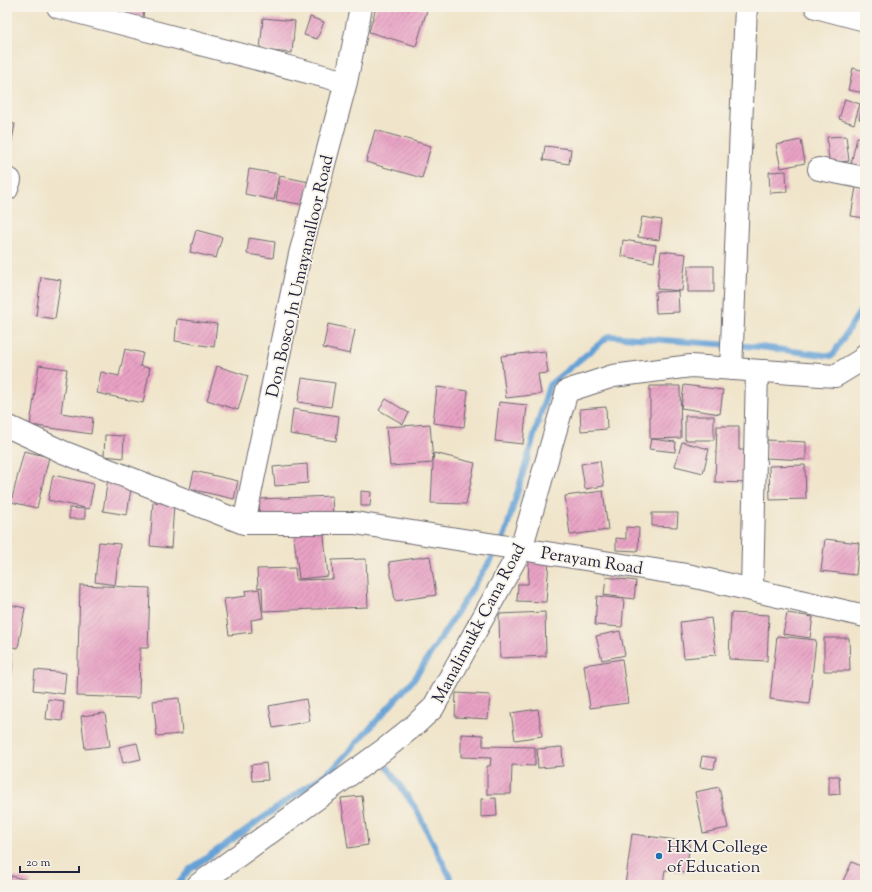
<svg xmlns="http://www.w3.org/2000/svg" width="872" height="892" viewBox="0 0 872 892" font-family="'Sorts Mill Goudy',serif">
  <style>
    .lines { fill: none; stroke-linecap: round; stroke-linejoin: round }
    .stream { stroke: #65a1d6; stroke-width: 6 }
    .building { fill: url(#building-hatch) }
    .minor-casing { stroke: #6a666d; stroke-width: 24 }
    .minor { stroke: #fff; stroke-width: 22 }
    .poi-dot { fill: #1f6fb2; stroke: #f7f3e8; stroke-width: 1.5 }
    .labels { text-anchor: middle; stroke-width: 3.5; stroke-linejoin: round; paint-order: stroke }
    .street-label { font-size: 17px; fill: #22223b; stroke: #f7f3e8 }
    .poi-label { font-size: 17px; fill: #22223b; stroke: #f7f3e8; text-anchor: start }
  </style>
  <defs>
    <pattern id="building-hatch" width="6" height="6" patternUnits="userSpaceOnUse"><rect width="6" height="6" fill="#e9a3c5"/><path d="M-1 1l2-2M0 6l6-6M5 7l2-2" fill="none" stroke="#bc84a1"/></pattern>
  </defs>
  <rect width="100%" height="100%" fill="#f7f3e8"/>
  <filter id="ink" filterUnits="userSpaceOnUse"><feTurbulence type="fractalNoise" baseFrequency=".025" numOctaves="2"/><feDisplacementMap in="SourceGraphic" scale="8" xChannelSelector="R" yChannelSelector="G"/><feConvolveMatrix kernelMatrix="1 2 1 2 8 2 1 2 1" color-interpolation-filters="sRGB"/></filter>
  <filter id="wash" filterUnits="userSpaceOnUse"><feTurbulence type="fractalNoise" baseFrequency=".012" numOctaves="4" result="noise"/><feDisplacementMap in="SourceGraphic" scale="16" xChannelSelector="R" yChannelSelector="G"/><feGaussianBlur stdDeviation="0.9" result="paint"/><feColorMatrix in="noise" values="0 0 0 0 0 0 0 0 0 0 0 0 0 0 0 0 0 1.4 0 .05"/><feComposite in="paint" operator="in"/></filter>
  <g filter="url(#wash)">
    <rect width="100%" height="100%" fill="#f0e5cb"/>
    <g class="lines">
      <path class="stream" d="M503,539L505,534L549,385L609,336L760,347L832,356L862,308L865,299
        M388,768L416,809L454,885
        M177,885L189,870L335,767L415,678L492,558"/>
    </g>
    <g id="blocks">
      <path class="building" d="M117,7H144L143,18L117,16Z
        M376,7H416L427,10L416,46L369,32Z
        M310,17L324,22L317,39L304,35Z
        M263,18L295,21L292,53L260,50Z
        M853,68L865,71V93L848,90Z
        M864,98H865V120L859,119Z
        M845,99L860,104L854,124L839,119Z
        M7,123L15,124L10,151H7Z
        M375,130L431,146L422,178L366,162Z
        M846,136L849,161L829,163L827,137Z
        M857,137L865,139V167L851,164Z
        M801,140L805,163L781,168L776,145Z
        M545,146L571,149L569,164L543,160Z
        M249,169L279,174L274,200L245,194Z
        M786,171L787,192L770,193L769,172Z
        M280,176L309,182L305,205L276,200Z
        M856,187L865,188V218L851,216Z
        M642,217L662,220L659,240L638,237Z
        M196,230L222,237L216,258L190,252Z
        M249,238L275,242L273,258L247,254Z
        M623,240L656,245L654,262L621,256Z
        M661,251L686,254L682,291L657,289Z
        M688,266H714V292H688Z
        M41,277L61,280L55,319L36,316Z
        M678,291L679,312L656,313L655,292Z
        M177,319L217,324L214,347L175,341Z
        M328,324L355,330L350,354L323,348Z
        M125,349L143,353L140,366L150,368L143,403L97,393L101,372L119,376Z
        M545,351L548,373L538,374L541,394L506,398L501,356Z
        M39,365L67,369L61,413L93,418L91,434L30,425Z
        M217,366L248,376L238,410L207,400Z
        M302,378L335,383L331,407L298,402Z
        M684,385L723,390L720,414L681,408Z
        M650,386H680L681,438L650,439Z
        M437,387L468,391L464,427L433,423Z
        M386,399L409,413L403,424L379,410Z
        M499,402L527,405L523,444L495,441Z
        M606,407L607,429L581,431L580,409Z
        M293,409L339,416L336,441L290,434Z
        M685,416H714V440H685Z
        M430,424L433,462L434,453L475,463L466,504L431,503L433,463L390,466L386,427Z
        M717,426H739V450H749L748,483L715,482Z
        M105,435L124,436L123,458L104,456Z
        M651,439L676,442L675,452L649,449Z
        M767,440L806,442V460L766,458Z
        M682,442L709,449L703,473L675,466Z
        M24,451L49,457L37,508L11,502Z
        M600,461L604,486L585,489L581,464Z
        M307,464L308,483L275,486L273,467Z
        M805,465L806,499L770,500L769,466Z
        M194,471L238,481L234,499L190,489Z
        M53,475L94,484L89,509L48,500Z
        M108,478L132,482L127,515L103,511Z
        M361,491L371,492L370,506H361Z
        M603,491L608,530L570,535L565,496Z
        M332,496L333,517L260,520L259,499Z
        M153,502L174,504L171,548L150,546Z
        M69,508L85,509V519H69Z
        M652,513H678L677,527L652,526Z
        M323,526L328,576L299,579L293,530Z
        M626,527L639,528L638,551L616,550V538L626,539Z
        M825,539L859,543L856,575L821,571Z
        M99,542L120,544L115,585L95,582Z
        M430,556L436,595L395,601L389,562Z
        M366,559L368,607L263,611L262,587L258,588L257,569L295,568L296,580L333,579L332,560Z
        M529,559L549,561L546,602L517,601L518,584H528Z
        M606,577L636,581L634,599L604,595Z
        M80,585L150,588L148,648H140L139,698L77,696Z
        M259,589L263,618L251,620L252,632L229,635L224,599L246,596L245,591Z
        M597,596L624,599L622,627L595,625Z
        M7,604L25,608L18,648L7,646Z
        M545,612L546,656L500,658L499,614Z
        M731,613L769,615L767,661L729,659Z
        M787,613L813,617L810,638L783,634Z
        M711,618L716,655L684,658L680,622Z
        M620,631L625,655L602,660L596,636Z
        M777,636L816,640L809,704L770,699Z
        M824,638H849L850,671H824Z
        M7,653H12V673H7Z
        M622,659L628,703L590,708L584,665Z
        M35,670L66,673L64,694L33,690Z
        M456,693L490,695L488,719L455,717Z
        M179,698L182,734L157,736L153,701Z
        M48,699L64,701L62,721L46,719Z
        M306,699L310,721L273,728L269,706Z
        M538,709L542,736L515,740L511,713Z
        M105,713L110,746L85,749L81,716Z
        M461,734L483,735V746L535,747V766L512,765L511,794H487V766H490L491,758L461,757Z
        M137,743L141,759L123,763L119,747Z
        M562,747L563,766L538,768L537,749Z
        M702,756L716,758L714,769L700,767Z
        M266,763L268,780L252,781L251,765Z
        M829,776H839L840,794L829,795Z
        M719,787L728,828L703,833L695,792Z
        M362,796L368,845L348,848L341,798Z
        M496,798L497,816L481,817V799Z
        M632,834L690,842L686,873L665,870L663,885H625Z
        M852,862L865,868V885H841Z
        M11,876L31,881L30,885H9Z"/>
    </g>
  </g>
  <g filter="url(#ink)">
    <use href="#blocks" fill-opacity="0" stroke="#6a666d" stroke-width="1"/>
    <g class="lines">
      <g class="minor-casing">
        <path id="minor" d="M58,7L346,82
          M816,7L865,20
          M819,169L865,178
          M7,189L10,180
          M731,369L746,7
          M7,426L63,452L244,523H355L687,575L865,616
          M244,523L300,254L346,82L361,7
          M752,590L757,371
          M198,885L385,749L416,724L433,708L521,549L567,391L613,376L691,366L835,376L863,359L865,355"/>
      </g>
      <use href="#minor" class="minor"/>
    </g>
  </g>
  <circle class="poi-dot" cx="659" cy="856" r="4"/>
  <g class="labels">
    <g class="street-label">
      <text transform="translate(299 276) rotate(-77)" y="6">Don Bosco Jn Umayanalloor Road</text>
      <text transform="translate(592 560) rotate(9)" y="6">Perayam Road</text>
      <text transform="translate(478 623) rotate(-62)" y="6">Manalimukk Cana Road</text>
    </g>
    <g class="poi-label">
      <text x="667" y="852">HKM College<tspan x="667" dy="20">of Education</tspan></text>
    </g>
  </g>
  <rect width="872" height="892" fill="none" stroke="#f7f3e8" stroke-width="24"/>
  <path d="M20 866v6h59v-6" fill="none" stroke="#22223b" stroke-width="2"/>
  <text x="26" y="866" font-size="12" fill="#22223b" stroke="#f7f3e8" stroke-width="3" paint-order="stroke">20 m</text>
</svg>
